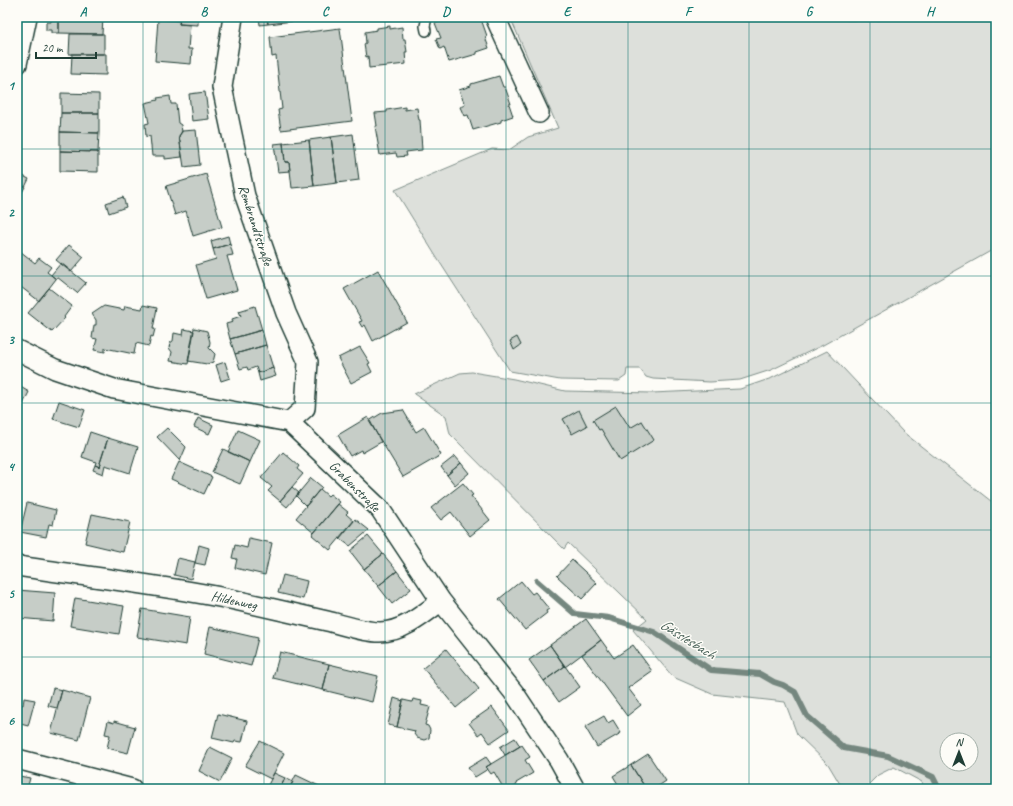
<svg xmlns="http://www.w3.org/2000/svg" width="1013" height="806" viewBox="0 0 1013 806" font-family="Caveat,sans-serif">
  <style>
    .green { fill: #dde0db; stroke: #7e8e88; fill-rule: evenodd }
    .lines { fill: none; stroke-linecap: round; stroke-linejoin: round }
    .stream { stroke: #75877f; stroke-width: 6 }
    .building { fill: #c6cdc7; stroke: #1f3d34 }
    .service-casing { stroke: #1f3d34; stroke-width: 12 }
    .minor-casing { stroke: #1f3d34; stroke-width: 22 }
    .service { stroke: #fdfcf7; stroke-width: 9 }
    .minor { stroke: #fdfcf7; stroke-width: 19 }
    .grid { fill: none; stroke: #0f766e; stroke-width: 1; stroke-opacity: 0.55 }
    .labels { text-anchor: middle; stroke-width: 3; stroke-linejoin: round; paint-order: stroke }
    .street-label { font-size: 14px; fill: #1f3d34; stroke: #fdfcf7 }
    .water-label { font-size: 15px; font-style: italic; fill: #435c53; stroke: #fdfcf7 }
    .neatline { fill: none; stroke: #0f766e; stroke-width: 1.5 }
    .grid-label { font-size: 13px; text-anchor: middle; font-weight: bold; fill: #0f766e }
  </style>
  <rect width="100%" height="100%" fill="#fdfcf7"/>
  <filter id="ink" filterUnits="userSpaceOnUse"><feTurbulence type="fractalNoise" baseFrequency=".025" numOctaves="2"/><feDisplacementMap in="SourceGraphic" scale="8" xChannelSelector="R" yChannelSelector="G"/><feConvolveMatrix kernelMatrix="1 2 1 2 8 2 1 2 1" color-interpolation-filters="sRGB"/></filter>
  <g filter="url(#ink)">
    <path class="green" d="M510,17H845L847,20H879L886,17H996V248L823,345L771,370L740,380L710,382L653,379L646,377L640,369H627L626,376L619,381L560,380L510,371L437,258L395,190L492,149L509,150L528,137L558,128Z
      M827,351L903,432L996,505V789H924L922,782L894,767L878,775L866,787L840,784L828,764L797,734L785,702L712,694L673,677L633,630L647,619L568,543L564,549L450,434L446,416L414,394L460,373L472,372L514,379L565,391L652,393L740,389L772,378ZM947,740H971V764H947Z"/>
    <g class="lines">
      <path class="stream" d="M537,581L575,614L609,618L654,632L711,670L760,674L774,682L783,685L795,692L807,716L844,748L888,756L933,777L939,789"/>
    </g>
    <path class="building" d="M51,17H59V33H51V30H46V22H51Z
      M59,17H103L102,34L59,33Z
      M180,17H198V25L179,24Z
      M259,17H267L268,24L260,25Z
      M267,17H294V21L268,24Z
      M294,17H317V18L294,21Z
      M447,17H478L479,20L481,19L487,36L485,37L489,48L477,52V54L449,62L444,47L440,49L436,39L441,38L435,23L447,19Z
      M158,19L180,21L179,24L190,25L188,49H192L191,64L155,61Z
      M390,26V29L402,27L403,39H405L407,52H405L406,64L369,68L368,56L366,57L364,44L366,43L365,32L377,30V28Z
      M340,28L352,121L281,130L278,110L282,109L276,56L272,57L270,37Z
      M70,34H104V54H69Z
      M72,54H106V75L71,74Z
      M499,76L503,87H505L511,104H509L513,116L501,120V122L473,130L468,115L464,116L460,107L465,105L459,90L471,86V84Z
      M205,92L209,119L192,121L189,94Z
      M61,93L99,94V113H61Z
      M170,96L171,104H176L178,123L181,125L182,132L179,136L182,157L165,159V156H152L150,136L146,137L145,124L149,123L145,103L158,100L157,98Z
      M405,107V110L417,108L419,120H420L422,150L406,152L407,156L397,157L396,153L380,155L375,126H377L375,113L387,112V110Z
      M61,113H99V133L60,132Z
      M196,130L200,165L184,167L179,136L182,131Z
      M60,132L99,133L98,152L60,151Z
      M353,134L359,180L337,183L331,137Z
      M331,137L337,183L314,186L309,140Z
      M309,140L314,186L292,188L289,162H285L283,143Z
      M283,143L285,162H289L290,171L278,172L274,144Z
      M60,151L98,152V172L60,171Z
      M17,173L29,179L25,187L17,182Z
      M206,174L222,227L193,236L186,211L175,215L166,186Z
      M17,182L25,187L21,194L17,192Z
      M17,192L21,194L17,201Z
      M123,197L126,207L109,213L106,203Z
      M228,236L230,244L213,249L211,241Z
      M230,244L233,255L227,256L237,290L206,299L196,265L216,259L213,249Z
      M69,245L84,257L71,272L56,260Z
      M20,251L35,263L39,258L51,267L47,272L56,279L39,301L17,284V254Z
      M61,263L86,283L77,293L57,277L56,279L51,275Z
      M378,270L407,322L373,341L365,325L362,327L359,322L362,321L344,289Z
      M49,288L72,306L64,317L65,318L52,332L28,313Z
      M143,305L157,308L153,329H155L153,337L151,336L149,346L136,343L134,354L105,348V352L94,350L97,339L92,338L94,325H96V320L92,314L104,306L124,310L125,306L142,309Z
      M255,306L262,330L230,339L226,324L233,322L232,319L241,316L239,311Z
      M194,328L207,331L210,342L209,348L215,354L213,362L207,364L188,361Z
      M184,329L194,331L188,364L170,361L172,352L169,348L170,343L173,341L174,333L183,335Z
      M262,330L266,345L235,354L230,339Z
      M517,337L521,345L514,350L510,341Z
      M266,345L273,368L258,373L256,367L248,370L247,367L240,369L235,354Z
      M360,347L370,363L368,364L372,372L351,383L338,358Z
      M225,362L230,378L221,381L216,365Z
      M273,368L276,376L260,381L258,373Z
      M17,385L29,392L17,416Z
      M59,401L85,410L79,427L53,419Z
      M616,406L630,428L642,421L654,440L620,461L601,429L599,430L593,420Z
      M403,410L416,432L424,427L441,455L403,477L369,421L382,413Z
      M579,410L587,426L572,434L563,419Z
      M368,417L381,442L362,453L361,450L350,456L338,435Z
      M198,418L213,425L209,434L194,427Z
      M167,428L186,447L180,461L157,437Z
      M238,430L260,440L250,462L228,452Z
      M90,432L108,438L100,463L101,464L100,467L95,465L96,462L82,457Z
      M108,438L138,447L130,473L105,465L103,474L93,470L95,465L100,467L101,464L100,463Z
      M223,449L250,462L240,484L212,472Z
      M283,452L299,466L297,469L303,474L280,501L268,491L272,487L261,478Z
      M455,456L461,463L447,475L441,467Z
      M179,462L212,477L204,494L171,479Z
      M461,463L469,473L455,485L447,475Z
      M311,478L322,487L306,506L296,496Z
      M463,483L473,495L471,496L490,520L470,536L451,512L441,520L431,508Z
      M292,487L299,493L287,507L280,501Z
      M320,489L328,496L330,494L340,502L314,533L296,518Z
      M27,503L56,510L53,525L49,524L46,537L20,532Z
      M338,504L348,512L346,514L354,521L330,550L312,535Z
      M92,514L130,522L123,552L85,543Z
      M355,519L369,530L350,546L339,538Z
      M368,536L383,554L364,569L350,551Z
      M249,538L272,543L265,575L235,568L237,559L232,558L235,545L247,548Z
      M199,545L209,548L205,565L195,563Z
      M383,554L397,571L378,586L364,569Z
      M178,558L195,562L191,579L174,575Z
      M572,560L597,583L582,599L557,576Z
      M397,571L411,589L392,604L378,586Z
      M283,575L307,581L303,599L278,593Z
      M521,581L532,594L535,592L549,609L546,611L547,613L525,630L499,599Z
      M17,590L55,593L53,621L17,618Z
      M75,598L124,606L119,634L70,626Z
      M142,609L190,617L186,645L137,637Z
      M586,619L601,640L565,667L550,645Z
      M210,627L258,638L251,666L204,654Z
      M601,640L614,658L633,645L652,671L628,688L641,705L627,716L582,655Z
      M550,645L565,666L544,681L529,660Z
      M446,649L479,689L456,708L423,668Z
      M280,652L329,664L323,690L273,678Z
      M329,664L378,676L372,702L323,690Z
      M565,666L580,687L559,702L544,681Z
      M53,688L62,690L57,708L48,706Z
      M62,690L90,698L79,740L51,733Z
      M24,698L35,700L28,726L17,723V703L23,705Z
      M394,698L403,701L397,727L388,725Z
      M413,699L422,701L421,705L430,707L425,725L428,726L430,730L429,738L424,740L417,738L414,734L415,731L397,727L403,700L412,702Z
      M492,707L509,730L490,743L482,732L478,735L469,723Z
      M218,714L247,721L242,742L235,741L234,743L212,738Z
      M604,716L608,723L613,720L621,733L597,747L585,727Z
      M108,721L114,723V721L135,727L128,753L107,748L110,735L105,734Z
      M515,738L520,746L505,755L500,747Z
      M260,741L284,753L271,779L245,766Z
      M522,745L530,757L525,760L533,773L516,783L517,785L511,789H504L494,772L491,774L486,767Z
      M210,747L232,758L220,782L199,771Z
      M648,754L666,781L654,789H646L631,765Z
      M486,757L491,764L486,767L488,769L475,777L468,768Z
      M631,765L646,789H621L613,776Z
      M274,773L285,778L280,789H266Z
      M296,775L319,786L318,789H289Z
      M19,776L30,778L27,789H17Z
      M285,778L293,782L289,789H280Z"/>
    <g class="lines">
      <g class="service-casing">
        <path id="service" d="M426,31L425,26L427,17"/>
      </g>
      <g class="minor-casing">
        <path id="minor" d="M233,17L222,87L245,196L286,313L308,362L305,408L289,422
          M495,17L539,113
          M17,64L27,17
          M17,350L55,369L114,389L289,422L380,509L441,601L515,694L559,760L575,789
          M17,566C90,577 163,585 235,600C266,607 296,614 327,621C344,625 363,632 380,632C403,632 424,614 441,601
          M17,759L132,789"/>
      </g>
      <use href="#service" class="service"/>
      <use href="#minor" class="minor"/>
    </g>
  </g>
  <path class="grid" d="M143,17V789M264,17V789M385,17V789M506,17V789M628,17V789M749,17V789M870,17V789M17,149H996M17,276H996M17,403H996M17,530H996M17,657H996"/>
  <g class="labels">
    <g class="street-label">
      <text transform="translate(256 225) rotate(72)" y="5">Rembrandtstraße</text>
      <text transform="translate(355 486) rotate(45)" y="5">Grabenstraße</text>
      <text transform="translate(234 600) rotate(12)" y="5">Hildenweg</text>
    </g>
    <g class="water-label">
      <text transform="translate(688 639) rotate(32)" y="5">Gässlesbach</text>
    </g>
  </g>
  <rect width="1013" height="806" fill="none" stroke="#fdfcf7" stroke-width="44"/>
  <g transform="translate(959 752)"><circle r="19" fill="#fdfcf7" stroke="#a4b0a9"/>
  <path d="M0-3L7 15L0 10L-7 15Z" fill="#1f3d34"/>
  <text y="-6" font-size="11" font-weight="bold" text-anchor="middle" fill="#1f3d34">N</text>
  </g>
  <path d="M36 52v6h60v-6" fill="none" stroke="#1f3d34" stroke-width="2"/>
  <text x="42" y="52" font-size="12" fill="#1f3d34" stroke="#fdfcf7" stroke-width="3" paint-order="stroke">20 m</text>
  <rect x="22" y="22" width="969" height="762" class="neatline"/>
  <g class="grid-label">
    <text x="83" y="16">A</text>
    <text x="204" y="16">B</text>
    <text x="325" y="16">C</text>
    <text x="446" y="16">D</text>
    <text x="567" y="16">E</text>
    <text x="688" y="16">F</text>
    <text x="809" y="16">G</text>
    <text x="930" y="16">H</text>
    <text x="11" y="90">1</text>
    <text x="11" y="217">2</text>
    <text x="11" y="344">3</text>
    <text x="11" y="471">4</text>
    <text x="11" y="598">5</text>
    <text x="11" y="725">6</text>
  </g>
</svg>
